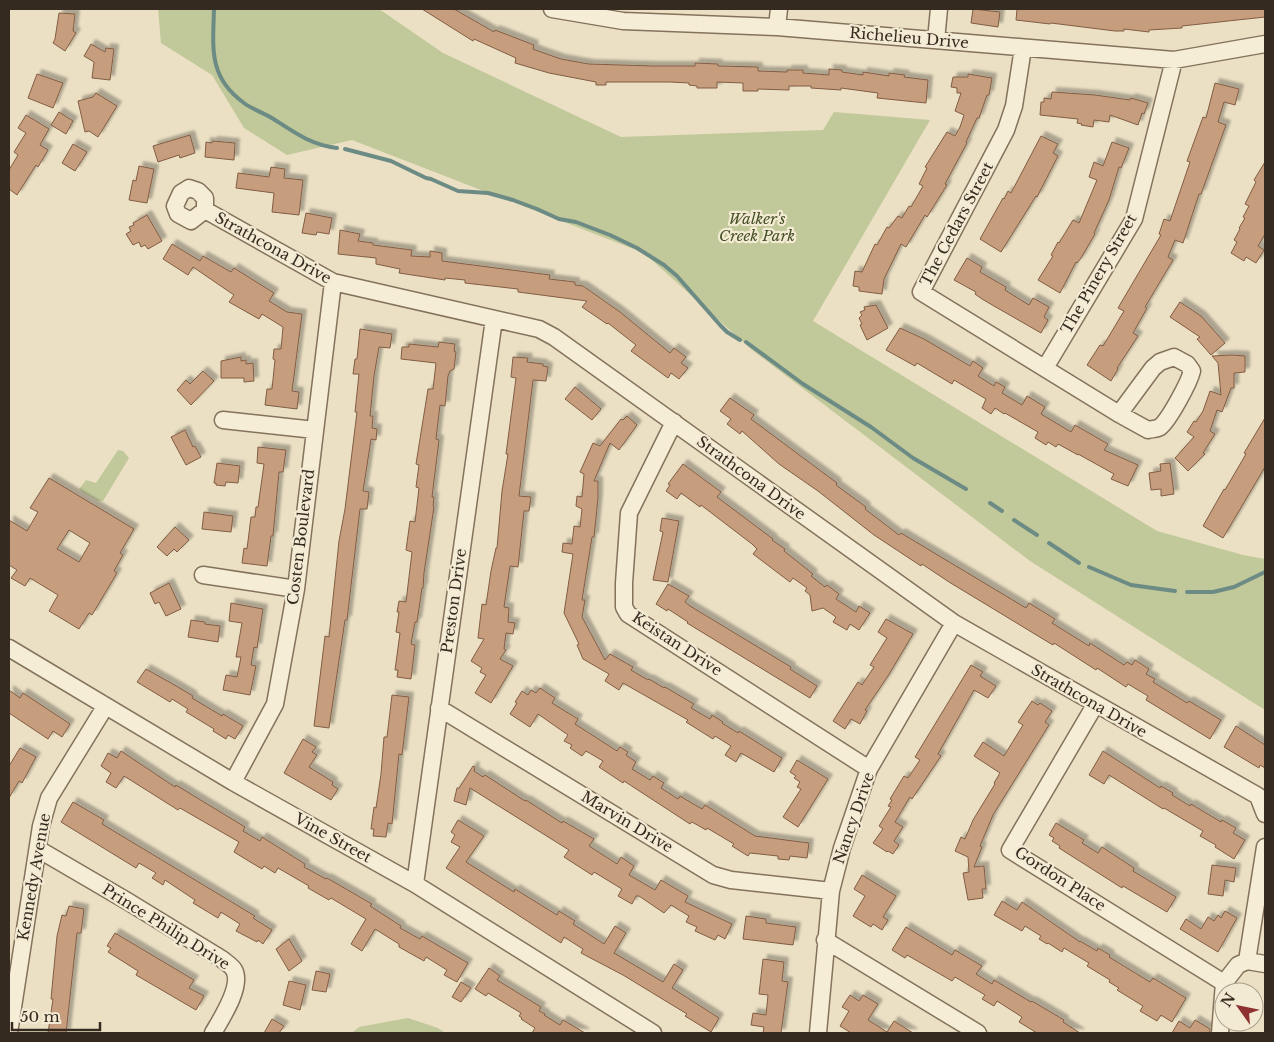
<svg xmlns="http://www.w3.org/2000/svg" width="1274" height="1042" font-family="'Libre Baskerville',serif">
<defs>
<filter id="shadow"><feDropShadow dx="4.5" dy="-4.5" stdDeviation="1" flood-color="#0004"/></filter>
</defs>
<rect width="100%" height="100%" fill="#ebe0c4"/>
<!-- green -->
<path fill="#c1c899" d="M158,9H379L443,53L621,137L823,130L834,112L930,120L813,321L1157,531L1243,555L1265,559V710L1030,561L752,350L644,253L352,140L287,155L244,128L212,75L161,43Z
M118,450L123,451L129,458L103,501H98L81,491L79,489L86,480L96,483Z
M408,1018L438,1028L445,1033H352L359,1027Z"/>
<g fill="none" stroke-linecap="round" stroke-linejoin="round">
<!-- stream -->
<path stroke="#6d8b85" stroke-width="4" d="M214,9C213,48 208,77 244,103C253,110 265,113 275,120C295,133 312,145 337,148
M345,149L391,161L426,178L431,179L458,191L488,193L513,200L537,209L559,219L576,222L610,235L637,248L664,265L677,276L720,325L727,332L740,340
M746,342L803,384L871,427L913,458L966,489
M990,503L1002,511
M1014,520L1037,535
M1049,543L1079,563
M1089,567L1131,585L1175,591
M1187,592H1213L1234,587L1265,572"/>
</g>
<!-- building -->
<path fill="#c69d7d" stroke="#815d44" fill-rule="evenodd" filter="url(#shadow)" d="M422,9H454L494,32L495,30L534,45L533,49L541,52L561,59L589,64L653,66H695V63L718,64V66L758,67V71L787,72V70H803V73L829,75V69L842,70V72L863,75V72L889,76V73L905,75L904,77L928,80L926,103L877,98L878,93L841,88V90L811,88V86H789V90L758,89V91H743V83L717,82V88H697V86L689,85V83L670,82H606V85H596V82L549,73L515,63L516,58L474,39L473,41Z
M973,9L1000,12L998,27L971,23Z
M1017,9H1265V17L1182,26V28L1149,30V32L1124,29V31H1115L1051,23L1050,24L1016,20Z
M59,13L75,14L73,31L76,33L65,51L53,43L55,39Z
M91,44L105,52L106,48L114,49L110,80L92,78L94,62L84,56Z
M37,74L63,83L53,108L28,98Z
M968,74L992,78L989,95H987L979,118H977L966,142L967,143L945,184L947,185L927,217L925,215L906,247L901,244L884,279L882,294L859,291V287L853,286L855,271L862,272L875,244L877,245L887,227L889,228L898,216L902,218L909,206L911,207L923,186L919,184L927,168L925,167L947,132L955,136L960,127L964,115L955,111L961,93H957V88L951,87L953,77H968Z
M1215,83L1239,89L1235,105L1224,102L1218,122L1226,125L1201,194H1199L1183,243L1175,240L1168,257L1173,260L1145,307L1147,308L1133,333L1138,336L1117,368L1118,369L1111,381L1087,365L1100,345L1103,346L1124,311L1118,308L1161,235L1159,234L1164,219L1170,221L1190,162L1187,161L1203,117L1206,118Z
M1052,92L1095,95L1130,100L1131,98L1148,103L1144,114L1142,113L1138,125L1110,115L1109,122L1094,120L1093,127L1081,125L1082,124L1077,123L1078,119L1040,115L1041,102H1044V98L1051,99Z
M96,93L117,106L98,137L89,131L85,132L78,101L93,97Z
M59,112L73,121L66,134L51,125Z
M26,115L49,129L40,145L48,150L38,167L36,165L17,195L9,189V170L18,155L14,152L26,133L18,128Z
M190,135L195,153L180,158L179,155L158,162L153,146Z
M1041,136L1058,144L1053,153L1058,156L1037,197L1036,196L1001,252L980,239L1003,198L1004,199L1008,191L1011,193Z
M213,141L235,143L234,160L205,157L206,142L212,143Z
M1112,142L1129,148L1121,168L1119,167L1109,200L1094,233L1095,234L1081,258L1077,263L1076,262L1060,293L1038,280L1053,256L1051,255L1058,242L1059,243L1073,220L1079,223L1097,180L1089,177L1094,162L1103,166Z
M73,144L87,152L75,171L62,163Z
M1265,162V234L1258,246L1264,250L1256,263L1246,257L1244,261L1231,253L1237,242L1234,240L1240,229L1239,228L1245,218L1243,217L1249,206L1245,204L1256,182L1254,180Z
M139,166L154,169L147,203L129,200L133,180L136,181Z
M271,167L285,169L284,178L303,180L299,215L272,212L274,193L236,188L238,173L269,177Z
M306,213L332,218L329,234L317,232L316,235L302,233Z
M147,215L162,241L148,249L145,245L141,247L139,242L133,245L126,234L131,231L129,227L134,225L133,223Z
M340,230L360,234L358,241L373,243V245L412,250L411,256L430,257V251L442,253V261L550,275L549,279L575,282V285L583,286L620,312L670,353L674,348L686,357L681,363L688,368L679,379L671,373L668,378L631,351L636,345L608,323L607,324L582,307L587,301L518,292V289L465,283V280L445,278V280L399,273L400,269L376,264V258L338,254Z
M172,244L200,261L203,256L231,272L234,268L274,293L269,301L287,312L302,314L292,391L299,392L297,409L265,405L267,389H272L275,360L273,359L274,349H281L283,327L262,314L259,319L229,302L234,295L193,267L188,275L163,259Z
M967,258L982,267L980,272L1006,287L1005,290L1029,305L1033,298L1049,307L1044,317L1048,320L1041,333L994,306L982,299L975,294L976,292L954,280Z
M1180,302L1201,316L1225,343L1211,355L1197,339L1200,337L1170,317Z
M876,305L888,328L867,340L860,325L862,324L859,318L862,315L860,312L865,310L864,307Z
M900,328L924,339L970,366L973,361L983,368L978,376L994,386L996,382L1005,387L1002,393L1022,405L1027,396L1045,407L1041,414L1071,432L1075,425L1108,444L1104,450L1138,465L1128,486L1111,479L1114,474L1078,454V455L1058,444L1056,447L1048,442L1046,445L1035,438L1038,432L1005,413L1004,414L995,408L991,414L982,408L986,399L954,380L952,384L917,363L915,366L886,350Z
M360,329L392,334L390,348L379,347L374,376L370,416H373L372,428L377,429L376,440L371,439L366,472L363,491L369,492L367,509H360L347,620H345L329,728L314,726L325,636L329,637L339,541L345,509L357,412H355L359,374H353L355,359H357Z
M439,342L455,344L454,351L456,352L454,369L450,371L448,376L445,406L440,405L436,439L439,440L432,497H434L433,506L434,507L424,573L423,588H422L417,622H415L411,644L415,645L411,679L397,677L398,670H395L400,633L396,632L399,612H397L399,601L406,602L412,552L406,550L410,521L415,522L419,488L416,487L419,465L416,464L428,389H433L436,363L401,359L402,347H409V344L438,347Z
M1232,355L1245,356V372L1234,373V388H1231L1222,412L1217,410L1210,431L1215,434L1203,453L1205,454L1188,471L1175,458L1194,437L1187,432L1194,421L1196,422L1203,411L1210,391L1221,395L1218,363L1212,356Z
M241,357V361L246,360V364L253,363L254,381L244,382V378H221V361Z
M513,357L528,358L527,362L543,364V366L548,367L546,381L533,380L519,496L531,497L529,511H524L518,567L510,566L504,607L509,608L508,622L515,623L513,634L506,633L504,649L506,650L500,659L513,666L491,703L475,693L486,675L480,672L482,668L471,661L484,639L478,638L482,604L486,605L491,571L496,548H497L502,491L508,454H506L516,378L511,377Z
M203,371L214,381L191,405L177,390L186,380L190,384Z
M575,387L601,409L592,420L565,399Z
M730,398L754,415L751,419L837,483L836,485L866,507L865,509L899,535L901,533L1026,608L1029,603L1055,619L1052,623L1089,646L1090,643L1124,665L1127,662L1132,665L1135,660L1149,669L1146,674L1155,679L1153,682L1187,703L1189,701L1221,720L1210,739L1146,700L1148,696L1128,684L1126,687L1097,668L1096,670L1054,643L1053,645L1043,639L949,582L922,564L921,566L874,535L818,491L779,464L742,431L740,434L727,424L731,419L720,411Z
M627,416L637,425L619,450L610,443L594,481H598V498L594,537H592L582,600H585L582,617L605,660L610,654L633,667L631,670L648,680L649,679L664,688L665,687L694,704L691,708L710,719L712,715L723,722L722,723L738,733L739,731L782,758L774,772L741,753L736,762L725,755L731,746L715,736L713,739L686,722L688,720L623,683L619,690L605,681L609,674L583,659L577,645L579,644L564,613L573,554L562,552L563,543L572,544L574,526L580,527L582,509L576,506L577,496L582,497L584,474L580,472L593,443L600,446L621,419L623,420Z
M1265,418V467L1223,538L1203,526L1224,489L1225,490L1246,454L1244,453Z
M185,430L193,447L195,446L201,457L186,465L171,437Z
M258,447L286,450L283,472H279L273,536H271L267,566L242,563L244,548L247,549L251,517H255L256,507H258L264,464L257,463Z
M217,463L240,466L238,483L226,482L225,486L216,485V483H214Z
M1170,463L1174,494L1161,496V489L1151,490L1149,473L1161,471L1160,464Z
M683,464L721,492L717,497L773,539L772,540L785,549L784,551L813,574L811,576L825,587L827,585L839,594L836,599L856,612L859,606L870,613L859,630L850,624L847,630L833,622L836,617L823,608L812,611L810,595L805,591L807,588L793,578L790,582L753,554L757,549L752,544L701,505L700,507L681,493L677,499L666,491L670,485L668,484Z
M49,478L134,529L120,553L123,555L114,571L117,573L92,615L89,613L79,629L49,611L58,595L30,578L25,586L11,578L17,570L9,565V520L27,531L38,512L30,508ZM69,530L90,543L79,562L57,549Z
M204,512L233,516L231,532L202,529Z
M662,518L679,521L668,582L653,580L663,532L660,531Z
M175,527L189,540L177,552L174,549L167,556L157,547Z
M169,583L181,609L166,616L159,602L155,604L150,593Z
M668,584L689,596L685,602L690,606L791,667L790,669L817,686L810,698L687,623L688,622L668,609L667,611L656,604Z
M231,603L263,609L257,648L254,647L251,665L256,666L250,695L223,690L226,675L237,677L241,657H236L242,623L229,621Z
M886,619L913,634L888,676L865,710L867,711L860,724L851,719L845,729L833,721L858,682L862,685L874,667L870,665L887,638L878,632Z
M191,620L205,622V624L220,626L218,642L188,637Z
M971,665L983,672L980,676L996,686L988,698L974,690L938,754L941,756L912,799L910,797L895,822L903,827L894,841L899,845L893,854L888,851L887,852L873,843L883,829L879,826L891,807L888,806L892,800L890,799L904,776L908,778L920,760L915,757Z
M146,669L178,687L193,696L192,698L222,716L223,714L243,726L235,739L228,735L226,739L213,731L214,729L186,712L188,709L172,699L170,702L137,682Z
M540,688L555,698L552,703L578,719L575,724L617,751L620,747L628,752L626,755L636,762L632,769L650,780L653,776L664,783L661,788L678,799L680,796L702,809L705,805L755,836L809,843L807,858L790,856L789,860L778,859V856L750,853L748,856L732,846L734,844L707,828L706,830L692,822L690,824L624,781L623,783L599,767L603,761L586,751L582,756L570,748L572,745L564,741L568,735L538,714L530,727L510,714L517,703L515,702L522,691L528,695L531,690L536,693Z
M9,690L20,698L23,693L70,724L62,737L53,731L48,739L9,713Z
M392,695L409,697L402,755L399,754L392,824L388,823L386,837L373,836L374,829H371L374,807L376,808L381,774L384,737H387Z
M1032,701L1038,705L1040,703L1052,711L1045,722L1049,725L993,815L980,846L982,847L974,867L984,866L986,889H982L983,898L968,900L963,873L969,872L968,857L955,851L961,837L965,839L973,820L995,784L994,783L1000,773L974,756L983,742L1004,756L1023,725L1018,722Z
M1236,726L1265,745V768L1260,765L1259,768L1224,747Z
M303,739L316,747L312,752L317,755L309,767L333,782L332,785L338,789L331,800L284,773Z
M20,748L36,757L22,783L19,781L9,798V766Z
M121,751L175,787L176,785L245,827L243,831L260,841L262,837L305,864L304,867L326,879L327,878L372,904L370,906L401,926L400,928L420,939L422,936L468,963L457,982L444,975L447,970L426,957L424,961L399,947V944L375,929L362,951L351,944L366,919L331,898L329,900L308,888L309,886L278,868L275,873L264,866L262,869L247,860L234,852L239,842L180,808L178,810L124,776L116,788L106,782L111,773L101,766L108,753L117,758Z
M1103,751L1160,788L1161,786L1173,793L1172,795L1190,806L1191,804L1221,822L1222,820L1236,828L1233,833L1245,840L1234,859L1215,847L1216,845L1200,836L1203,831L1164,808L1163,809L1109,775L1104,784L1089,775Z
M797,760L828,779L798,827L783,817L801,789L797,787L800,782L794,778L796,776L790,772Z
M473,766L475,767L474,771L483,777L485,775L525,801L526,800L562,823L563,821L594,839L589,846L617,864L621,857L634,866L629,875L655,890L661,880L688,896L685,902L732,924L725,939L718,935L715,940L695,931L697,927L686,922L689,916L671,905L664,913L639,896H636L632,904L618,896L622,889L594,872L592,875L564,857L569,850L470,788L466,805L454,801L457,788H459Z
M73,802L104,820L102,824L255,916L253,918L272,930L263,944L258,940L257,942L236,931L240,924L221,912L218,918L193,903L195,900L165,880L163,885L152,878L156,873L139,863L136,868L61,822Z
M458,820L484,836L466,862L514,892L515,889L557,915L559,911L575,921L573,924L604,944L615,926L626,933L614,953L663,982L674,964L683,970L672,988L719,1018L711,1032L685,1016L687,1014L623,975L581,953L583,949L564,937L561,943L446,868L460,847L451,842L455,835L451,832Z
M1056,823L1084,840L1082,843L1098,853L1102,847L1134,868L1133,871L1176,897L1167,912L1123,886L1122,888L1059,848L1060,846L1052,841L1054,838L1049,835Z
M1212,865L1236,868L1234,882L1225,880L1223,896L1208,894Z
M862,875L896,896L883,917L888,920L882,930L873,924L871,927L853,916L865,896L854,889Z
M1002,901L1017,910L1022,902L1080,942V941L1097,951L1098,948L1110,955L1109,957L1150,982L1153,978L1186,998L1172,1022L1161,1015L1157,1021L1140,1011L1143,1006L1117,990L1119,988L1109,982L1110,980L1087,966L1089,963L1064,948L1062,952L1048,943L1047,944L1039,939L1041,936L1025,926L1022,931L994,915Z
M69,906L84,909L81,933H77L66,1033H48L53,999H51L57,936L62,915L66,916Z
M1225,911L1237,918L1218,952L1180,929L1186,919L1201,929L1208,917L1214,921L1218,915L1221,918Z
M746,916L766,919V923L796,927L793,945L743,939Z
M906,927L952,955L955,950L982,966L976,974L992,984L994,980L1031,1002L1032,1001L1064,1020L1063,1022L1080,1033H1037L1019,1022L1022,1017L997,1001L994,1006L982,999L985,995L955,977L952,981L907,955L905,958L892,950Z
M115,933L194,980L189,988L204,996L196,1010L136,975L138,971L108,952L111,948L107,946Z
M289,939L302,961L289,971L276,949Z
M763,959L784,962L782,981L788,982L781,1033H763L764,1027L751,1025L753,1013L766,1015L768,995L759,994Z
M489,968L500,976L497,980L541,1007L539,1011L545,1014L544,1015L560,1025L563,1020L585,1033H532L535,1028L521,1019L522,1018L519,1016L521,1013L488,993L486,996L475,989Z
M316,971L330,974L326,992L312,990Z
M289,981L306,985L300,1010L283,1005Z
M461,982L471,988L461,1002L452,997Z
M850,995L859,1001L863,995L878,1004L868,1020L887,1032L894,1021L913,1033H851L840,1026L849,1011L842,1007Z
M272,1019L284,1026L279,1033H264Z
M1195,1020L1210,1029V1033H1172L1179,1021L1190,1028Z"/>
<g fill="none" stroke-linecap="round" stroke-linejoin="round">
<!-- minor casing -->
<g stroke="#84725c" stroke-width="19">
<path id="minor" d="M552,9L623,21L777,27L1174,60L1265,44
M777,27L779,9
M936,40L939,9
M1023,48L1014,106L1006,130L921,292L1119,414L1148,430C1152,429 1157,429 1160,427C1169,420 1189,383 1192,371L1187,364L1174,357L1160,362L1153,368L1119,414
M205,210L191,221L178,214L175,206L181,193L189,188L198,191L205,198V210L333,282L539,329L554,337L954,623L1258,796L1265,814
M1045,368L1134,219L1174,60
M223,420L315,430
M674,422L629,513L624,583V607L628,614L869,769
M203,575L296,589
M9,648L233,782L415,884L653,1033
M1095,705L1010,850L1224,983
M439,708L713,875L731,880L831,891
M233,782L275,704L296,589L333,282
M38,849L127,901L222,959C225,962 232,966 234,970C243,986 221,1019 213,1033
M415,884L494,319
M825,940L978,1033
M1247,961L1265,847
M1247,961L1265,964
M9,1033L41,826L49,798L105,707
M818,1033L831,891L842,848L869,769L954,623
M1220,1033L1224,983L1238,965L1247,961"/>
</g>
<!-- minor -->
<use href="#minor" stroke="#f6edd7" stroke-width="16"/>
</g>
<g text-anchor="middle" stroke-width="4.5" stroke-linejoin="round" paint-order="stroke">
<!-- street labels -->
<g font-size="15" fill="#352a1f" stroke="#f3ead3">
<text transform="translate(909 38) rotate(5)" y="5">Richelieu Drive</text>
<text transform="translate(957 224) rotate(-62)" y="5">The Cedars Street</text>
<text transform="translate(273 248) rotate(29)" y="5">Strathcona Drive</text>
<text transform="translate(1099 274) rotate(-60)" y="5">The Pinery Street</text>
<text transform="translate(751 478) rotate(36)" y="5">Strathcona Drive</text>
<text transform="translate(301 537) rotate(-83)" y="5">Costen Boulevard</text>
<text transform="translate(454 601) rotate(-82)" y="5">Preston Drive</text>
<text transform="translate(677 644) rotate(33)" y="5">Keistan Drive</text>
<text transform="translate(1089 701) rotate(30)" y="5">Strathcona Drive</text>
<text transform="translate(854 818) rotate(-71)" y="5">Nancy Drive</text>
<text transform="translate(627 822) rotate(31)" y="5">Marvin Drive</text>
<text transform="translate(333 838) rotate(29)" y="5">Vine Street</text>
<text transform="translate(34 877) rotate(-80)" y="5">Kennedy Avenue</text>
<text transform="translate(1060 879) rotate(33)" y="5">Gordon Place</text>
<text transform="translate(166 927) rotate(32)" y="5">Prince Philip Drive</text>
</g>
<!-- park labels -->
<g font-size="15" font-style="italic" fill="#455027" stroke="#f3ead3">
<text x="757" y="224">Walker's<tspan x="757" dy="17">Creek Park</tspan></text>
</g>
</g>
<!-- border -->
<rect width="1274" height="1042" fill="none" stroke="#352a1f" stroke-width="20"/>
<!-- north arrow -->
<g transform="translate(1239 1007) rotate(303)"><circle r="24" fill="#f3ead3" stroke="#a79d8b"/>
<path d="M0-4L9 19L0 12L-9 19Z" fill="#8e3231"/>
<text y="-8" font-size="14" font-weight="bold" text-anchor="middle" fill="#352a1f">N</text>
</g>
<!-- scale -->
<path d="M12 1022v8h88v-8" fill="none" stroke="#352a1f" stroke-width="2.5"/>
<text x="20" y="1022" font-size="15" fill="#352a1f" stroke="#f3ead3" stroke-width="4" paint-order="stroke">50 m</text>
</svg>
